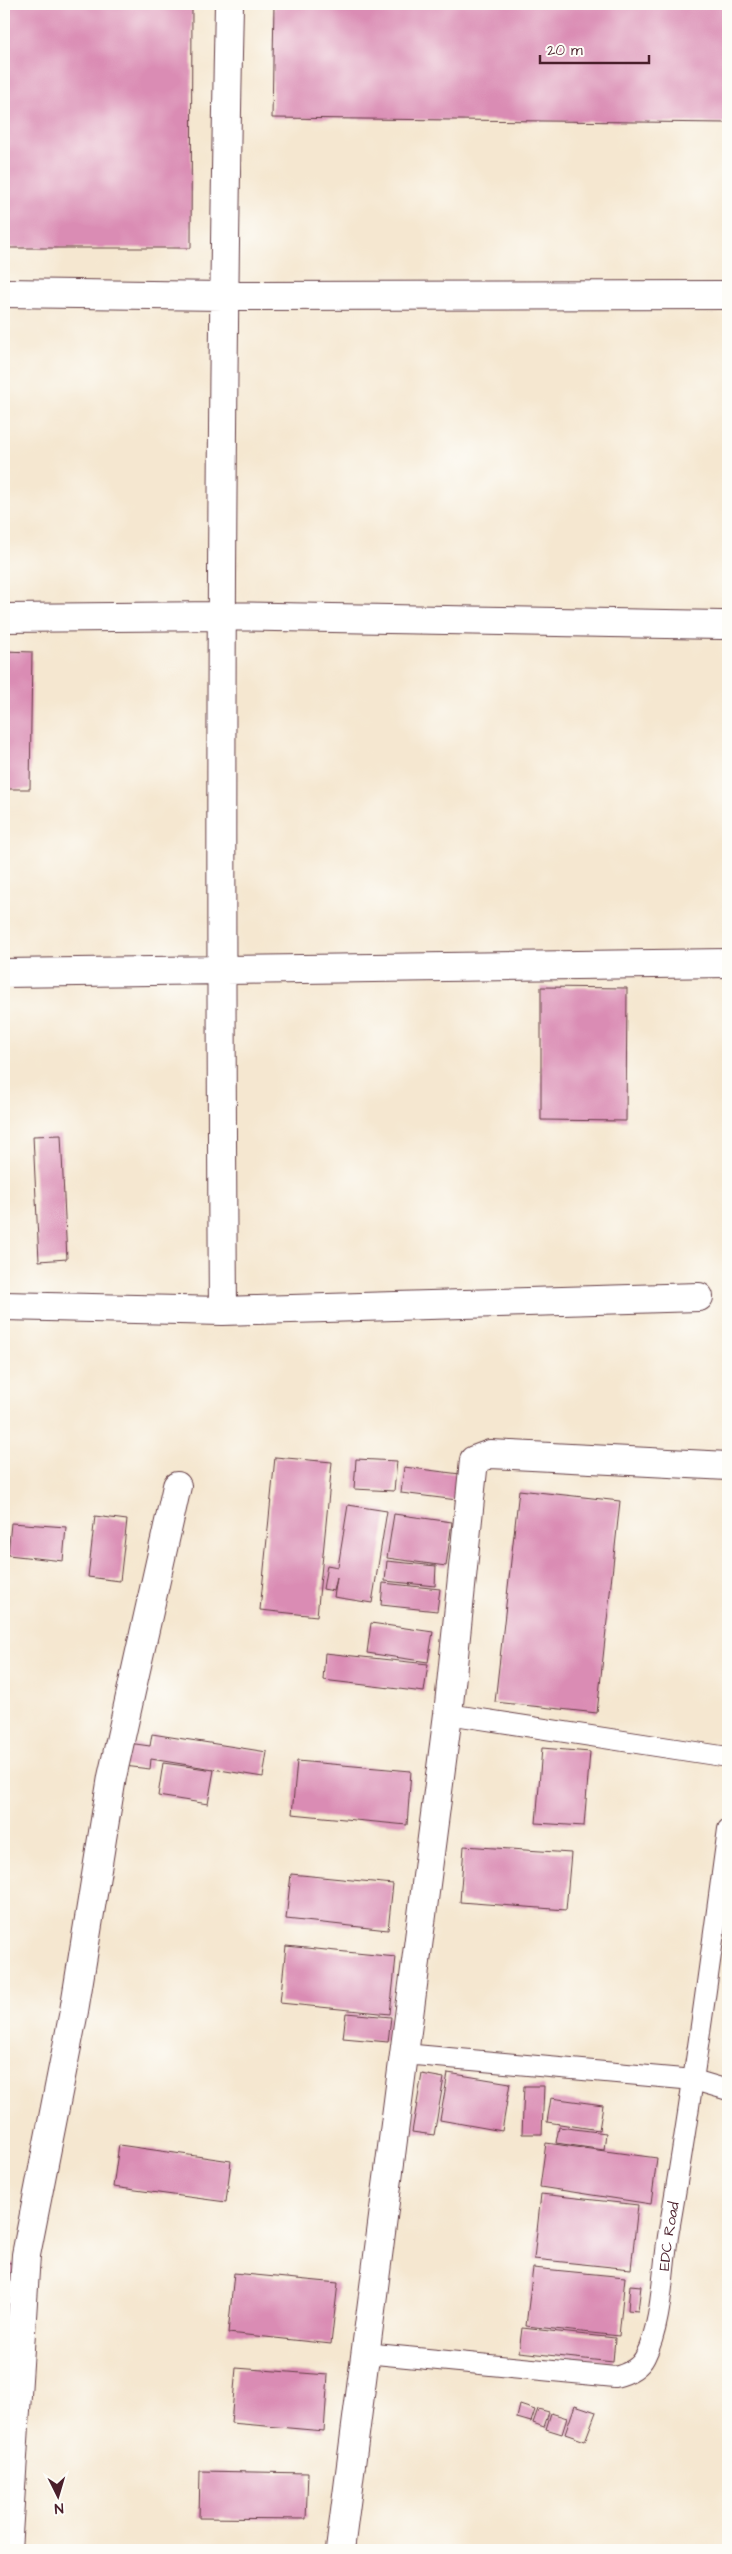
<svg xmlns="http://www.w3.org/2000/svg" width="732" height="2554" font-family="'Architects Daughter',sans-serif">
<rect width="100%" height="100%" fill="#fdfcf7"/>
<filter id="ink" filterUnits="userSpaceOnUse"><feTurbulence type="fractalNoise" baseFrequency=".02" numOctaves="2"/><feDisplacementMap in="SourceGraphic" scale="10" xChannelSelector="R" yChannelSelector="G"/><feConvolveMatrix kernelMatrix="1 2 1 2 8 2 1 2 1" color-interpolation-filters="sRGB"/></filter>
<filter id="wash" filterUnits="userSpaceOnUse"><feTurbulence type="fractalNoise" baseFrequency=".0096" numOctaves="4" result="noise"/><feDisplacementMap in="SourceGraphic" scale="20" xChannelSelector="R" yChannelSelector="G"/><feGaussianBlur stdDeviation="1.12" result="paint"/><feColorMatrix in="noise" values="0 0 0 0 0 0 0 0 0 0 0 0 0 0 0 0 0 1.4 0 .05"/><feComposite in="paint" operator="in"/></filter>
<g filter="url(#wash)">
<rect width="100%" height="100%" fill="#f5e7d0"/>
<g id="blocks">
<!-- building -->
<path fill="#da8cb4" d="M4,4H192L191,248H4Z
M274,4H728V123L272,118Z
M4,651L32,652L30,789H4Z
M541,987L627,988L626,1121L541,1120Z
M61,1135L67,1259L39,1261L33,1136Z
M275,1457L332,1462L317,1616L260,1610Z
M356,1459L397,1461L394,1491L354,1489Z
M404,1467L460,1474L457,1500L401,1493Z
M519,1490L620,1501L597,1713L495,1702Z
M348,1505L387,1511L372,1603L334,1597L337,1578L334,1591L323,1589L327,1565L338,1567Z
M394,1514L452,1522L446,1566L387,1558Z
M95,1516L127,1520L120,1581L88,1577Z
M11,1523L66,1527L63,1561L8,1555Z
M387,1561L436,1566L435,1586L385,1581Z
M383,1583L440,1589L437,1611L381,1605Z
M371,1623L433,1632L428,1662L367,1653Z
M325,1653L428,1664L424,1692L323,1680Z
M152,1734L267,1752L263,1777L151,1759L150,1769L124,1766L128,1743L150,1746Z
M542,1748L590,1752L584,1826L536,1823Z
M297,1761L411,1771L407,1825L292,1814Z
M163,1763L214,1770L208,1804L158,1796Z
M464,1846L571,1853L566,1910L460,1902Z
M291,1874L393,1884L388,1930L286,1919Z
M286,1946L396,1957L390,2014L280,2003Z
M346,2013L391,2017L388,2042L343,2038Z
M727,2036H728V2056L724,2055Z
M448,2073L510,2083L502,2131L440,2120Z
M422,2074L444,2078L434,2135L412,2132Z
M524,2086H544L542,2134H522Z
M551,2098L603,2105L599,2130L547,2122Z
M559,2127L606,2133L604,2150L556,2143Z
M546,2143L657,2158L651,2204L540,2187Z
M119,2145L231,2161L226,2202L113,2187Z
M541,2194L638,2205L631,2269L534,2259Z
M4,2262L18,2264L14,2297L4,2296Z
M533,2268L625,2277L619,2336L526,2326Z
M234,2273L338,2283L331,2344L228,2333Z
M630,2285L641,2286L638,2311L628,2310Z
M522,2328L615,2338L613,2362L519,2352Z
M236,2368L328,2375L324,2431L231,2423Z
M520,2405L535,2410L531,2422L517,2418Z
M575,2405L596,2412L585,2441L565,2434Z
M538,2409L549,2412L544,2427L533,2423Z
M551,2413L567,2418L562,2434L546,2429Z
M200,2471L308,2473L306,2519L199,2518Z"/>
</g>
</g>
<g filter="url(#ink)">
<use href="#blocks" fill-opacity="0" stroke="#643d44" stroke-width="1"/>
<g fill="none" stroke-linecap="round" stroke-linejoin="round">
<!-- lane casing -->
<g stroke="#643d44" stroke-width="22">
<g id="lane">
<path d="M448,1714L728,1757"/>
<path d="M404,2054L694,2080L728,2090"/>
<path id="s1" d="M365,2353L615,2377C627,2374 639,2369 645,2357C663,2322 662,2269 669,2230C692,2097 710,1963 728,1829"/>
</g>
</g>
<!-- street casing -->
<g stroke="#643d44" stroke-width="30">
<path id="street" d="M4,293L223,296L728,295
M4,618L222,616L721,625
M4,973L728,963
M4,1306L223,1311L699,1297
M223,1311C220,875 220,439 229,4
M7,2550L26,2255L74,2011L112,1777L177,1486
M340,2550L448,1714L474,1460L490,1454L728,1466"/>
</g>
<!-- lane -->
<use href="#lane" stroke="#fff" stroke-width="20"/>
<!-- street -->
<use href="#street" stroke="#fff" stroke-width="28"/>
</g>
</g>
<g text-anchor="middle" stroke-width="4" stroke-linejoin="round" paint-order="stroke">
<!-- street labels -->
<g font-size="15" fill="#4a1f2b" stroke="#fdfcf7">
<text dy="5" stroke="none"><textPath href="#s1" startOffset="412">EDC Road</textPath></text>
</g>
</g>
<!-- margin -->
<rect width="732" height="2554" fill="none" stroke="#fdfcf7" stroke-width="20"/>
<!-- north arrow -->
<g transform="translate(58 2496) rotate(175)" stroke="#fdfcf7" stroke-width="4" paint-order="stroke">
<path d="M0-4L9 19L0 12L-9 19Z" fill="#4a1f2b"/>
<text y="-8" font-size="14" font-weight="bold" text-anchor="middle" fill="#4a1f2b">N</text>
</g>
<!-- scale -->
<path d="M540 55v8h109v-8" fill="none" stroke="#4a1f2b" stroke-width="2.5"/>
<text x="547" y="55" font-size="15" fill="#4a1f2b" stroke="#fdfcf7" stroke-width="4" paint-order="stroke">20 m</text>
</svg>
